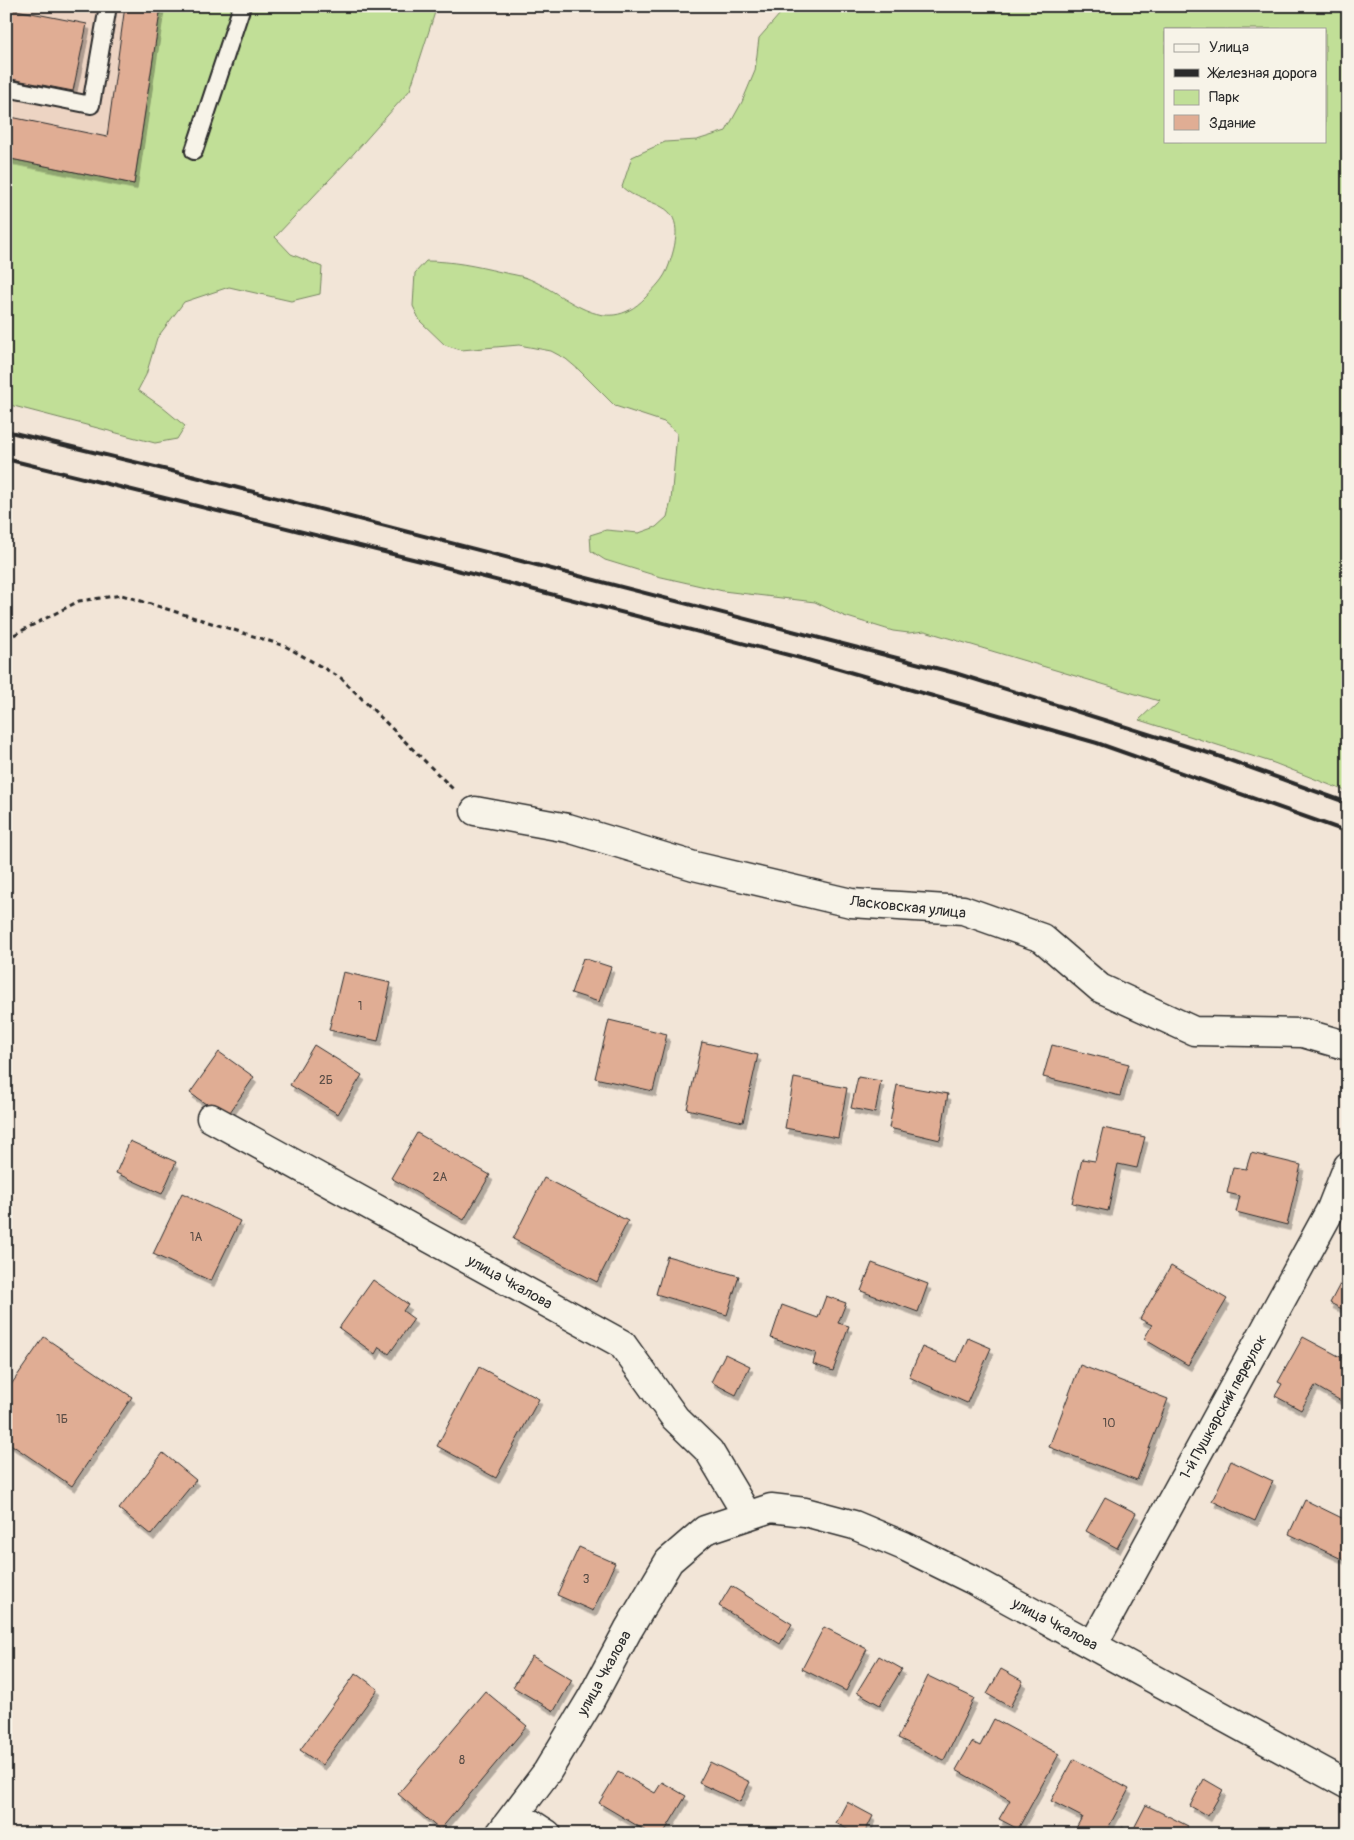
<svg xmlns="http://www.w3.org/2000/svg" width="1354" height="1840" font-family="Pangolin,sans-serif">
<defs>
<filter id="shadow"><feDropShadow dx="3" dy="5.5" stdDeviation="0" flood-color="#0004"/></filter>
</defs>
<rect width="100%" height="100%" fill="#f2e5d7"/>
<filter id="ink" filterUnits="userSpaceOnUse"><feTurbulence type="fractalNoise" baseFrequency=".02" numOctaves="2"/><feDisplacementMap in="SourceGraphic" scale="10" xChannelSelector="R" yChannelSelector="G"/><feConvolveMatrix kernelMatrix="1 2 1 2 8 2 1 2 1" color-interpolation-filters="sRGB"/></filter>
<g filter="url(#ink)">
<!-- built -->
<path fill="#edd4c3" d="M6,6H161L134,184L6,158Z"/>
<!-- green -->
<path fill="#c1df97" stroke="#768561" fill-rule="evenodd" d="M161,6H437L410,90L347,161L275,237L291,254L322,267L320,294L291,301L229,287L184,302L157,338L146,375L138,390L162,407L185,426L177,439L155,443L6,404V158L134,184Z
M787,6H1348V792L1274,763L1139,720L1159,701L925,631L909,633L893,631L844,616L815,602L723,591L657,576L605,560L591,551L590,535L606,530L639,533L656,527L667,517L671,501L677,433L664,422L615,406L579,370L566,359L551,351L519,345L461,350L445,345L420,321L413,306L415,273L426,261C452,261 476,266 501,272C509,274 519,275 527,278C567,294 604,340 645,298C655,287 664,280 669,265C675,247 684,218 662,207C648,199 635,199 622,187L632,157L665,142L697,140L726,131L742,102L755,71L759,38ZM1165,29H1325V141H1165Z"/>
<!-- building -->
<path fill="#e0ad94" stroke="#2b2b2b" filter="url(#shadow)" d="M125,6H161L134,184L6,158V116L107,137Z
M6,8L87,24L73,91L6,78Z
M583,958L611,967L599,1002L571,993Z
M343,972L391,983L378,1041L329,1030Z
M609,1020L667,1034L653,1091L595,1078Z
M702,1042L758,1055L743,1122L687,1109Z
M314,1045L362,1075L338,1114L290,1085Z
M1052,1045L1129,1064L1120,1096L1043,1077Z
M219,1052L254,1077L226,1118L190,1093Z
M858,1077L881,1081L875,1113L851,1108Z
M794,1078L847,1088L838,1138L785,1128Z
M897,1085L948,1094L940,1140L889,1128Z
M1103,1128L1145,1137L1137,1168L1118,1164L1108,1211L1072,1203L1082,1159L1095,1161Z
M417,1133L490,1175L464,1220L391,1178Z
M130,1141L176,1162L162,1194L116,1173Z
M1251,1153L1301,1165L1287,1225L1236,1212L1240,1196L1227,1193L1233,1167L1246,1169Z
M544,1178L628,1221L597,1282L513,1239Z
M182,1193L240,1221L211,1281L153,1254Z
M667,1256L739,1276L727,1315L656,1294Z
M872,1263L928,1284L918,1312L861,1291Z
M1171,1266L1227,1299L1188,1365L1144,1339L1152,1325L1140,1319Z
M1348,1269V1312L1330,1303Z
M373,1280L408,1304L403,1311L414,1319L389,1354L379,1347L375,1354L339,1328Z
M826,1296L846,1303L838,1323L849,1326L833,1371L813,1364L816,1353L771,1338L782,1305L818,1318Z
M44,1337L132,1397L72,1486L6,1441V1392Z
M1303,1337L1348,1361V1405L1315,1386L1301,1410L1275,1396L1282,1384L1278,1382Z
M968,1338L991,1348L967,1403L909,1377L922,1347L957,1362Z
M725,1354L750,1366L736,1395L711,1382Z
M1080,1365L1168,1399L1137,1480L1049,1447Z
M479,1367L539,1399L496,1478L437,1446Z
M163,1453L196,1480L151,1535L119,1509Z
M1231,1461L1273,1481L1255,1521L1212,1501Z
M1105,1497L1136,1513L1117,1548L1086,1531Z
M1305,1500L1348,1521V1562L1289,1534Z
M579,1547L615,1563L593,1611L557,1595Z
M731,1586L792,1624L780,1644L719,1606Z
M824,1627L867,1649L846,1691L802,1669Z
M532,1656L572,1680L554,1711L513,1687Z
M879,1656L902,1669L880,1705L857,1692Z
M1001,1669L1023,1681L1010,1707L987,1694Z
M356,1673L378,1689L322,1765L300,1750Z
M928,1676L974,1698L944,1760L898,1738Z
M485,1691L527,1726L440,1830L398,1794Z
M994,1719L1059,1754L1018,1829L999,1819L1010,1800L956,1770L972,1742L980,1746Z
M1074,1759L1129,1789L1105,1834H1073L1082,1817L1051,1801Z
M710,1762L750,1782L740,1802L699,1783Z
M618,1772L655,1793L662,1782L686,1796L663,1834H651L599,1803Z
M1204,1779L1223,1790L1208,1816L1190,1806Z
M847,1802L873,1816L864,1834H856L836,1823Z
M1146,1805L1188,1826L1184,1834H1118L1122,1827L1132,1832Z"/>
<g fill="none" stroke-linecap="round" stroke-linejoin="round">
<!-- service casing -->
<g stroke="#2b2b2b" stroke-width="20">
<path id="service" d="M6,88L91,105L108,6
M194,151L242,6"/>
</g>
<!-- minor casing -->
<g stroke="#2b2b2b" stroke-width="31">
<path id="minor" d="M475,811L568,828L694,866L851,903L963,910L1042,938L1100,988L1194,1031L1303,1033L1348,1046
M211,1118L622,1344L675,1418L709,1451L747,1515
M1093,1645L1331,1209L1348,1166
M516,1814L547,1834
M500,1834L547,1772L591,1699L628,1630L669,1561L705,1530L771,1508L805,1512L854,1525L904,1546L971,1579L1348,1785"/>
</g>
<!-- path -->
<path stroke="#2b2b2b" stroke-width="3" stroke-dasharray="5 4" stroke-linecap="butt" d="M6,639L79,601L122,595L285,646L341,678L453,789"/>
<!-- service -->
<use href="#service" stroke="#f7f3e8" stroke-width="16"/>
<!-- minor -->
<use href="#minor" stroke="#f7f3e8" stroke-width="28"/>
<!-- rail -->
<path stroke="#2b2b2b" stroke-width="4" d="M6,431L180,473L955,673L1218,756L1348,803
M6,459L429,563L804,659L1097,743L1348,832"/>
</g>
</g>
<g text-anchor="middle" stroke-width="4.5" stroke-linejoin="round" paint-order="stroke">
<!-- number labels -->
<g font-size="12" fill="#584c45">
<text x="360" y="1010">1</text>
<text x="326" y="1084">2Б</text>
<text x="440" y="1181">2А</text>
<text x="196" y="1241">1А</text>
<text x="62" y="1423">1Б</text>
<text x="1109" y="1427">10</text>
<text x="586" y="1583">3</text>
<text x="462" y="1764">8</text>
</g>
<!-- street labels -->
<g font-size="15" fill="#2b2b2b" stroke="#f7f3e8">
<text transform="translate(908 907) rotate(6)" y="5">Ласковская улица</text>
<text transform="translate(510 1282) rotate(29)" y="5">улица Чкалова</text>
<text transform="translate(1223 1407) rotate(-61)" y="5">1-й Пушкарский переулок</text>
<text transform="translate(1055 1624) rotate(28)" y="5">улица Чкалова</text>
<text transform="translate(604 1673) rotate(-61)" y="5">улица Чкалова</text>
</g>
</g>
<!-- margin -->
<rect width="1354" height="1840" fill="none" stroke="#f7f3e8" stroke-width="25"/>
<rect x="12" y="12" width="1329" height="1815" fill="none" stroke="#2b2b2b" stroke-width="2" filter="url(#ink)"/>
<!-- legend -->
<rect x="1164" y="28" width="162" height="115" fill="#f7f3e8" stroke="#a5a39c"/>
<rect x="1174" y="44" width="25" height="8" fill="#f7f3e8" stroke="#a5a39c"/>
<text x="1209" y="52" font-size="15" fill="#2b2b2b">Улица</text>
<rect x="1174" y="69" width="25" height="8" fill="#2b2b2b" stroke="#a5a39c"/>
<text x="1209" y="78" font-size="15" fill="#2b2b2b">Железная дорога</text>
<rect x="1174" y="90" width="25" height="15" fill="#c1df97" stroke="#a5a39c"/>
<text x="1209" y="102" font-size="15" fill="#2b2b2b">Парк</text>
<rect x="1174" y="115" width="25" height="15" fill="#e0ad94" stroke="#a5a39c"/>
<text x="1209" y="128" font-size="15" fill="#2b2b2b">Здание</text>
</svg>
